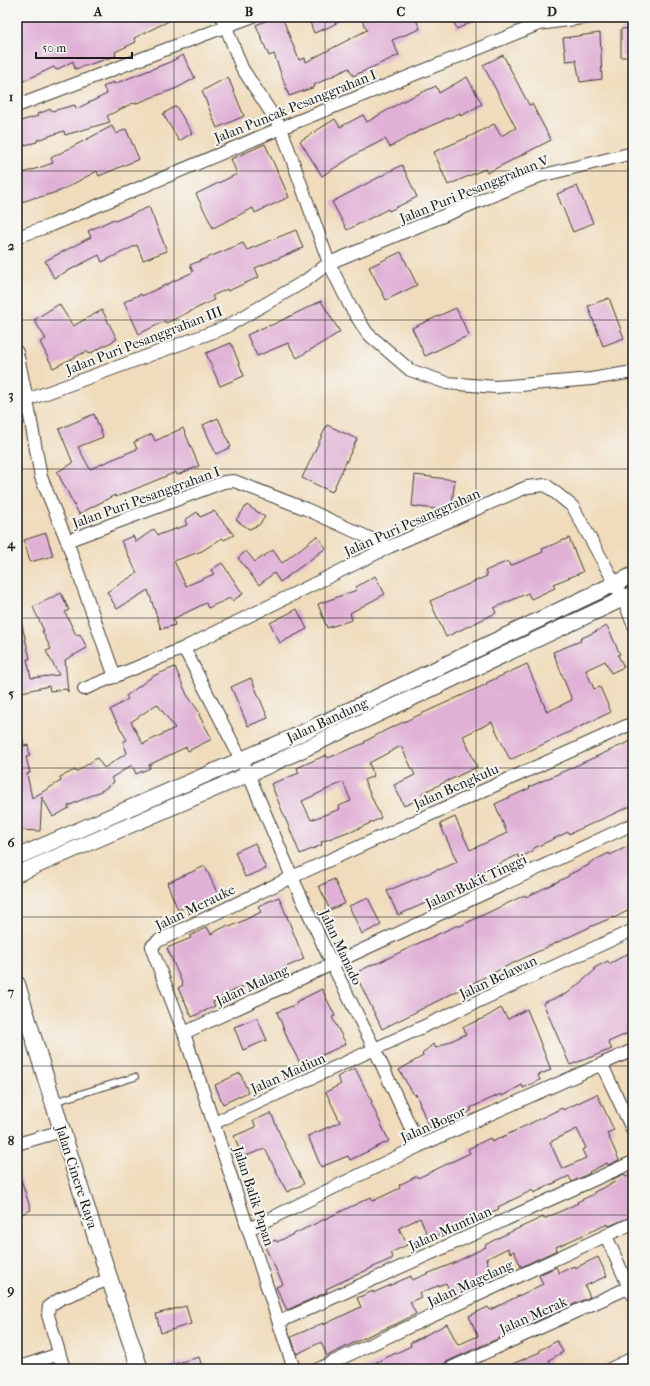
<svg xmlns="http://www.w3.org/2000/svg" width="650" height="1386" font-family="'IM FELL French Canon',serif">
<rect width="100%" height="100%" fill="#f6f6f2"/>
<filter id="ink" filterUnits="userSpaceOnUse"><feTurbulence type="fractalNoise" baseFrequency=".025" numOctaves="2"/><feDisplacementMap in="SourceGraphic" scale="8" xChannelSelector="R" yChannelSelector="G"/><feConvolveMatrix kernelMatrix="1 2 1 2 8 2 1 2 1" color-interpolation-filters="sRGB"/></filter>
<filter id="wash" filterUnits="userSpaceOnUse"><feTurbulence type="fractalNoise" baseFrequency=".012" numOctaves="4" result="noise"/><feDisplacementMap in="SourceGraphic" scale="16" xChannelSelector="R" yChannelSelector="G"/><feGaussianBlur stdDeviation="0.9" result="paint"/><feColorMatrix in="noise" values="0 0 0 0 0 0 0 0 0 0 0 0 0 0 0 0 0 1.4 0 .05"/><feComposite in="paint" operator="in"/></filter>
<g filter="url(#wash)">
<rect width="100%" height="100%" fill="#f0dcbc"/>
<g id="blocks">
<!-- building -->
<path fill="#e0b0d6" fill-rule="evenodd" d="M22,17H177L134,38L136,42L115,52L116,56L75,69L73,61L56,70L54,67L17,84V19Z
M275,17H282L299,60L305,58L306,62L367,30L360,17H415L420,29L392,40L399,55L353,76L349,68L314,85L315,87L289,96L274,54L269,56L256,25Z
M308,17H347L329,27L314,33Z
M452,17H483L457,29Z
M633,28V57H621V29Z
M600,33L602,79L580,82L576,60L566,61L563,38Z
M183,55L195,78L177,88L134,104L133,103L107,116L110,122L65,135L64,131L37,140V142L21,146L17,130V122L38,116L37,114L51,109L52,111L75,105L76,109L107,94L103,87L113,82L114,84L170,62Z
M503,55L529,105L532,104L551,140L487,173L485,169L448,185L434,152L471,136L494,124L501,136L516,128L483,65Z
M228,77L244,116L217,128L202,91Z
M467,77L482,104L461,116L460,113L419,131L390,147L385,139L358,153L322,176L300,141L335,119L340,127L363,115L367,122L403,101L436,86L439,93Z
M176,106L192,133L179,141L163,114Z
M112,126L116,134L126,129L139,159L99,176L97,171L60,191L37,198L36,197L17,204V175L53,163L51,158Z
M265,144L289,197L255,213L253,208L213,228L196,194L237,174L231,159Z
M402,165L417,197L389,211L388,209L347,230L332,202Z
M577,186L593,223L573,232L557,194Z
M149,207L167,251L143,260L137,245L102,262L99,255L54,278L45,261L91,237L88,231L114,219L115,221Z
M296,230L303,248L255,268L259,277L228,291L227,289L212,296L214,300L166,323L165,321L139,334L124,302L141,294L142,296L193,272L190,265L243,243L247,250Z
M401,252L417,285L386,300L369,267Z
M609,298L624,338L603,346L588,306Z
M321,301L340,332L297,358L288,343L257,356L247,335L269,325L270,326Z
M59,304L73,326L102,310L117,339L89,354L87,351L53,368L40,342L46,339L34,320Z
M456,308L469,335L425,356L412,328Z
M231,343L244,376L220,386L206,353Z
M94,414L103,437L78,447L90,469L137,449L134,442L152,434L155,441L183,428L199,466L177,475L176,472L116,497L115,495L79,514L57,472L73,463L59,429Z
M218,418L231,447L216,454L203,425Z
M327,425L357,439L332,492L302,478Z
M415,475L455,480L451,511L412,506Z
M247,505L265,517L259,525L249,529L236,520Z
M214,511L234,535L224,540L222,538L202,551L174,561L186,586L214,574L211,570L222,563L243,594L232,601L230,598L208,608L206,603L173,619L175,625L161,629L148,590L117,609L107,592L137,573L121,541L133,536L136,542L154,529L158,535L187,525L185,520L197,512L200,517Z
M46,533L53,556L30,562L24,540Z
M317,536L326,548L280,582L274,573L259,585L238,558L246,551L255,562L273,550L282,563Z
M569,538L583,572L553,584L555,588L531,599L528,593L494,608L496,613L446,637L430,601L487,576L485,571L508,561L510,566L543,552L542,549Z
M375,576L385,594L350,613L352,620L327,628L318,604L357,590L356,587Z
M61,593L69,610L65,612L76,635L80,634L87,648L65,660L68,692L66,689L50,691L49,686L17,693V621H21L30,659H27L31,678L59,675L46,651L51,649L42,631H44L33,607Z
M297,609L307,629L280,643L270,623Z
M607,626L620,654L618,655L624,667L611,673L605,661L586,670L594,689L600,687L611,712L510,760L492,722L463,736L477,767L422,793L424,797L404,806L394,785L415,775L401,746L369,763L374,776L364,780L381,818L351,832L350,831L321,842L322,845L300,854L271,784L299,773L297,768L326,755L328,758L365,743L364,742L386,730L487,684L486,683L527,664L547,712L572,700L553,652L581,641L580,639ZM343,782L351,801L339,806L340,809L311,820L302,801Z
M175,667L187,695L200,713L199,715L212,739L188,751L186,747L149,765L150,768L136,774L132,765L111,778L114,782L103,790L68,806L69,808L53,817L42,797L40,831L19,830L21,808L17,809V735H21L24,746L28,745L30,756L26,757L30,773L27,774L32,798L61,781L60,777L75,770L76,772L97,758L104,768L127,753L123,742L127,740L110,710L128,699L126,696L153,676ZM157,704L175,728L143,744L131,722Z
M251,678L268,718L248,726L231,687Z
M633,740V805L569,834L568,832L532,849L533,851L519,858L518,855L475,875L478,880L398,915L387,891L439,869V870L457,862L440,824L455,817L470,850L507,833L495,804L530,788L529,787Z
M255,843L266,869L245,877L235,852Z
M633,844V908L614,918V917L592,926L507,966L382,1029L355,973L376,963V964L421,942L458,925V927L525,895L526,897L569,876L568,875L589,865V863L609,853L610,855Z
M205,866L218,895L198,904V902L178,910L167,883Z
M334,879L345,903L330,910L319,886Z
M279,897L304,959L235,990L213,1002L215,1006L192,1017L178,988L183,985L167,948L191,938L190,936L207,927L211,934L228,925L230,927L261,912L258,906Z
M368,898L381,925L362,934L349,906Z
M633,951V1031L608,1042L612,1049L570,1065L543,1003L568,993L595,970L594,968L608,961L609,964Z
M322,989L335,1016L332,1017L346,1044L301,1065L289,1042L277,1012L297,1004L296,1002Z
M501,1008L508,1019L527,1009L551,1070L538,1075L540,1080L523,1088L522,1085L502,1096L501,1094L470,1108L472,1110L459,1117L429,1128L416,1094L414,1095L399,1070L423,1056L422,1054L433,1044L436,1048L466,1034L463,1027L486,1017Z
M257,1018L267,1040L243,1050L234,1027Z
M355,1068L372,1102L371,1103L389,1141L350,1160L348,1156L321,1167L308,1136L340,1122L326,1092L341,1084L337,1077Z
M240,1073L248,1092L223,1104L215,1085Z
M597,1094L614,1130L607,1133L619,1160L608,1165L607,1163L589,1172L590,1173L572,1182L569,1176L534,1193L533,1190L498,1207L499,1209L429,1239L420,1218L399,1228L407,1245L390,1253L393,1258L326,1289L327,1292L287,1310L276,1287L283,1284L264,1245L276,1240L277,1242L371,1197L373,1201L400,1188L399,1185L417,1176L418,1178L470,1153L468,1149L490,1138L492,1142L562,1108L563,1110ZM577,1129L586,1148L582,1150L586,1158L562,1169L550,1142Z
M271,1113L282,1139L304,1184L287,1192L265,1149L242,1157L234,1136L256,1127L253,1121Z
M17,1174H19L31,1210L17,1216Z
M624,1174L626,1177L633,1174V1216L609,1226L608,1224L556,1247L557,1250L521,1267L514,1251L510,1253L508,1248L486,1259L494,1279L453,1298L446,1283L419,1293L421,1297L410,1302L416,1314L396,1324L370,1335L327,1356L321,1342L297,1354L291,1337L323,1323V1325L361,1307L357,1298L373,1291V1293L411,1276L412,1280L454,1263L486,1247L485,1245L502,1236L543,1217L544,1219L578,1203L577,1202L594,1194V1192L615,1182L613,1179Z
M598,1257L607,1276L585,1286L590,1297L446,1362L443,1365L442,1369H362L411,1346L410,1343L447,1324L458,1345L478,1336L469,1316L488,1307L490,1310L543,1284L539,1275L556,1267L559,1273L574,1266L575,1268Z
M186,1306L191,1324L161,1333L156,1314Z
M557,1341L563,1352L549,1360L554,1369H501L540,1352V1350Z
M199,1357L203,1369H168L167,1366Z"/>
</g>
</g>
<g filter="url(#ink)">
<use href="#blocks" fill-opacity="0" stroke="#3c3934" stroke-width="1"/>
<g fill="none" stroke-linecap="round" stroke-linejoin="round">
<!-- service casing -->
<g stroke="#3c3934" stroke-width="8">
<path id="service" d="M54,1102L135,1077"/>
</g>
<!-- minor casing -->
<g stroke="#3c3934" stroke-width="14">
<path id="minor" d="M222,17L242,68L281,128L329,263L350,306L367,333L410,370L447,383L496,387L591,379L633,372
M17,106L251,17
M17,237L52,225L281,128L539,24L589,17
M17,352L27,400L41,477L67,541L115,677
M27,400L224,328L305,281L329,263L540,176L633,153
M67,541L224,482L234,481L306,509L389,547
M184,648L248,773L292,877L332,964L375,1050L419,1146
M84,689L184,648L389,547L527,487L546,485L573,507L623,598L633,624
M184,1033L633,824
M602,1065L633,1131
M214,1123L633,930
M17,1144L62,1131
M249,1229L419,1146L633,1050
M606,1236L632,1294
M279,1322L633,1162
M17,1368L59,1354
M64,1369L48,1315L49,1306L60,1299L109,1279
M294,1369L184,1033L153,952L152,946L158,941L292,877L633,723
M318,1369L633,1223
M449,1369L630,1287
M610,1369L633,1358"/>
</g>
<!-- tertiary casing -->
<g stroke="#3c3934" stroke-width="17">
<path id="tertiary" d="M17,857L293,737L633,575
M17,874L272,764L633,594"/>
</g>
<!-- secondary casing -->
<g stroke="#3c3934" stroke-width="18">
<path id="secondary" d="M17,984C56,1113 96,1242 140,1369"/>
</g>
<!-- service -->
<use href="#service" stroke="#fff" stroke-width="6"/>
<!-- minor -->
<use href="#minor" stroke="#fff" stroke-width="12"/>
<!-- tertiary -->
<use href="#tertiary" stroke="#fff" stroke-width="15"/>
<!-- secondary -->
<use href="#secondary" stroke="#fff" stroke-width="16"/>
</g>
</g>
<!-- grid -->
<path fill="none" stroke="#1c1c1c" stroke-width="1" stroke-opacity="0.55" d="M174,17V1369M325,17V1369M476,17V1369M17,171H633M17,320H633M17,469H633M17,618H633M17,768H633M17,917H633M17,1066H633M17,1215H633"/>
<g text-anchor="middle" stroke-width="4" stroke-linejoin="round" paint-order="stroke">
<!-- street labels -->
<g font-size="14" fill="#1c1c1c" stroke="#f6f6f2">
<text transform="translate(295 106) rotate(-22)" y="5">Jalan Puncak Pesanggrahan I</text>
<text transform="translate(474 189) rotate(-22)" y="5">Jalan Puri Pesanggrahan V</text>
<text transform="translate(144 340) rotate(-21)" y="5">Jalan Puri Pesanggrahan III</text>
<text transform="translate(146 497) rotate(-20)" y="5">Jalan Puri Pesanggrahan I</text>
<text transform="translate(412 522) rotate(-24)" y="5">Jalan Puri Pesanggrahan</text>
<text transform="translate(327 720) rotate(-25)" y="5">Jalan Bandung</text>
<text transform="translate(456 786) rotate(-24)" y="5">Jalan Bengkulu</text>
<text transform="translate(476 881) rotate(-25)" y="5">Jalan Bukit Tinggi</text>
<text transform="translate(195 907) rotate(-26)" y="5">Jalan Merauke</text>
<text transform="translate(341 947) rotate(65)" y="5">Jalan Manado</text>
<text transform="translate(498 977) rotate(-25)" y="5">Jalan Belawan</text>
<text transform="translate(252 985) rotate(-25)" y="5">Jalan Malang</text>
<text transform="translate(288 1073) rotate(-24)" y="5">Jalan Madiun</text>
<text transform="translate(433 1124) rotate(-24)" y="5">Jalan Bogor</text>
<text transform="translate(77 1177) rotate(72)" y="5">Jalan Cinere Raya</text>
<text transform="translate(254 1196) rotate(72)" y="5">Jalan Balik Papan</text>
<text transform="translate(450 1228) rotate(-24)" y="5">Jalan Muntilan</text>
<text transform="translate(470 1283) rotate(-25)" y="5">Jalan Magelang</text>
<text transform="translate(533 1315) rotate(-24)" y="5">Jalan Merak</text>
</g>
</g>
<!-- margin -->
<rect width="650" height="1386" fill="none" stroke="#f6f6f2" stroke-width="44"/>
<!-- scale -->
<path d="M36 52v6h96v-6" fill="none" stroke="#1c1c1c" stroke-width="2"/>
<text x="42" y="52" font-size="12" fill="#1c1c1c" stroke="#f6f6f2" stroke-width="3" paint-order="stroke">50 m</text>
<rect x="22" y="22" width="606" height="1342" fill="none" stroke="#1c1c1c" stroke-width="1.5"/>
<g font-size="13" text-anchor="middle" font-weight="bold" fill="#1c1c1c">
<text x="98" y="16">A</text>
<text x="249" y="16">B</text>
<text x="401" y="16">C</text>
<text x="552" y="16">D</text>
<text x="11" y="101">1</text>
<text x="11" y="250">2</text>
<text x="11" y="399">3</text>
<text x="11" y="548">4</text>
<text x="11" y="698">5</text>
<text x="11" y="847">6</text>
<text x="11" y="996">7</text>
<text x="11" y="1145">8</text>
<text x="11" y="1294">9</text>
</g>
</svg>
